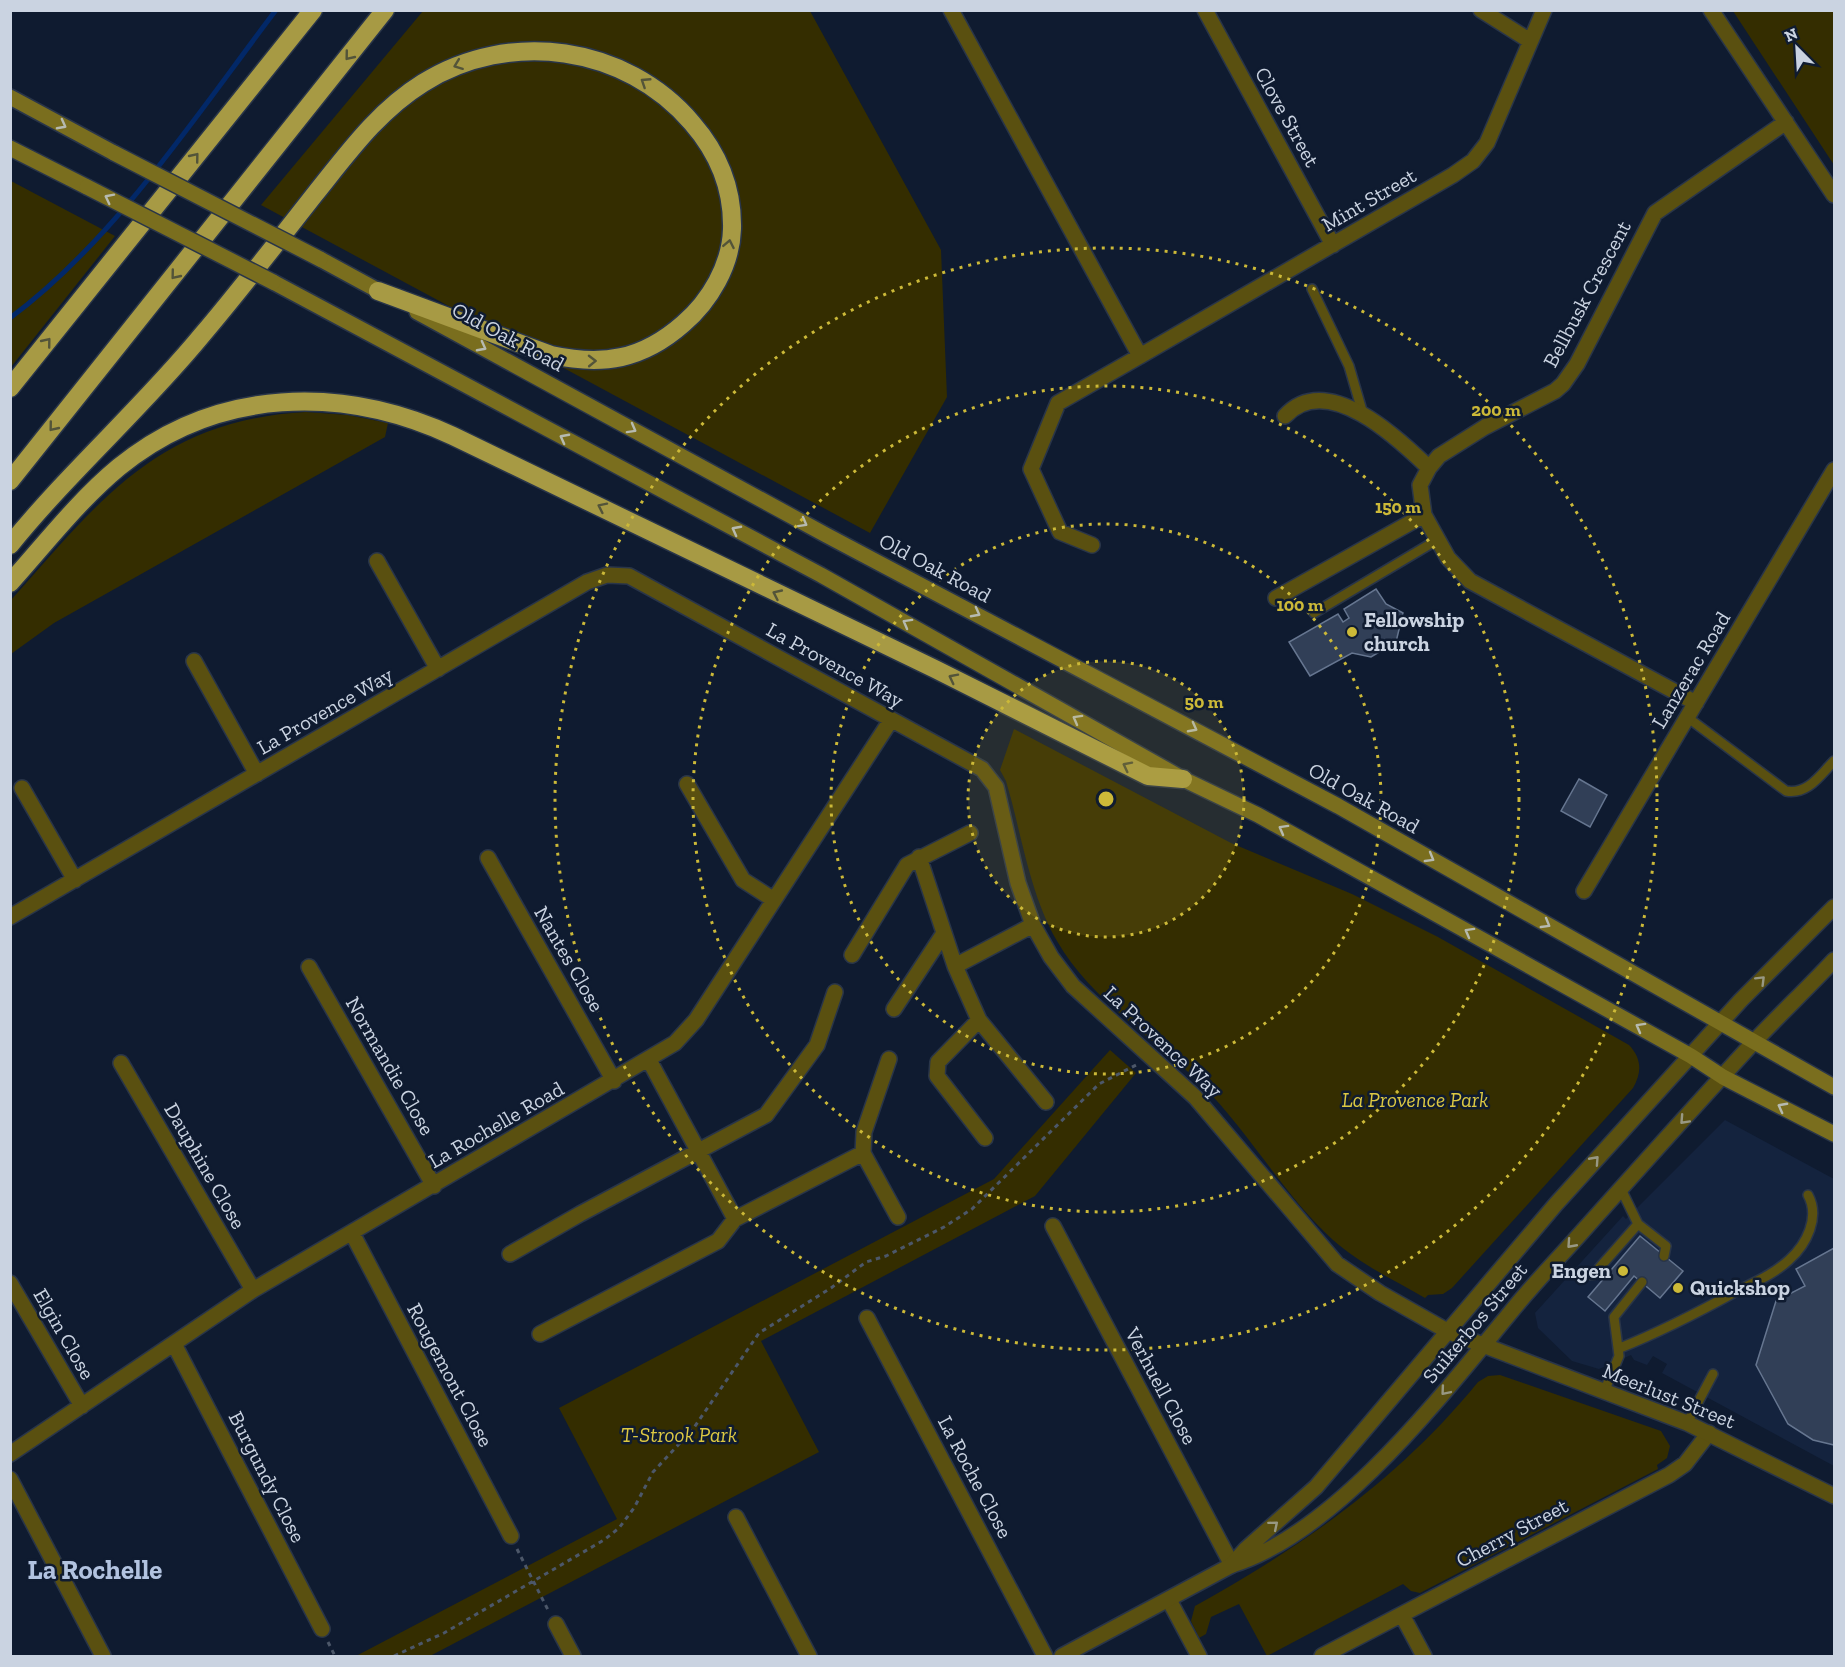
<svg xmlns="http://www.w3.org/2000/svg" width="1845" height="1667" font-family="'Zilla Slab',serif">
<rect width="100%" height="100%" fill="#0f1b30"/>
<!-- built -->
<path fill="#14233e" d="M1725,1120L1834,1179V1466L1662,1373L1667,1364L1653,1356L1647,1365L1634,1360L1631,1355L1599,1369L1572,1361L1538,1328L1535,1313L1623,1216L1626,1219Z"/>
<!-- green -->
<path fill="#342d00" d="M423,11H810L941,250L947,397L870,533L261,205Z
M1733,11H1834V165Z
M11,181L115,236L11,367Z
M306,412L348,415L388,423L385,437L54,623L11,654V600C101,499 159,420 306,412Z
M1014,729L1231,843L1352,894L1438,937L1629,1045C1642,1059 1642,1072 1633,1088L1452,1288L1443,1294L1428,1295L1425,1298C1394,1280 1360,1264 1333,1240C1283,1194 1249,1132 1201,1084C1153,1037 1091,1000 1057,941C1029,892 1022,835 1006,781L1000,770Z
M1110,1050L1136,1073L1035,1196L761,1341L819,1452L430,1656H356L617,1519L559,1408L994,1179Z
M1500,1375L1661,1431L1670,1446L1667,1458L1657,1465L1658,1469L1420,1593L1411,1591L1403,1584L1267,1656L1239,1604L1211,1617L1206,1634L1199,1638L1191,1621L1195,1606C1302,1547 1400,1478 1478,1382L1488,1376Z"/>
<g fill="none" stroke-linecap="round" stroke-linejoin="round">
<!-- stream -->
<path stroke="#022868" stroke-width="5" d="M10,318C115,240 197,114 276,10"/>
</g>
<!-- building -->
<path fill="#313f57" stroke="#667690" stroke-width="1.5" d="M1376,589L1386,604L1403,613L1396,642L1371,657L1352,653L1310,676L1289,642L1338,614L1343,622L1349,618L1344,609Z
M1579,779L1607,795L1590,827L1561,811Z
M1640,1236L1683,1271L1660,1298L1634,1276L1605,1311L1588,1297Z
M1834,1248V1445L1813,1440L1788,1424L1756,1365L1776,1301L1805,1286L1796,1269Z"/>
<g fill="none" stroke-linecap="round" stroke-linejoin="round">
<!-- service casing -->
<g stroke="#293549" stroke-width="12">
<path id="service" d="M1312,289L1349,366L1363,414
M1314,613L1437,540
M1687,717L1786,791C1808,795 1820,775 1834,761
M1638,1224L1666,1246L1664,1256
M1547,1271L1593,1275L1638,1224L1621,1189
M1620,1348C1660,1332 1699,1312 1737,1291C1755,1282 1774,1274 1789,1260C1807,1244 1820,1217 1808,1195
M1604,1392L1619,1356L1614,1317L1642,1282
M1687,1423L1713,1374"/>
</g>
<!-- minor casing -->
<g stroke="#293549" stroke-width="18">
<path id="minor" d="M951,10L1140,356L1453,175L1473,161L1487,143L1544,10
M1205,10L1333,245
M1481,10L1530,41
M1711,10L1834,195
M1285,416C1327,370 1399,439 1429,468
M1092,545L1060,532L1031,469L1058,403L1140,356
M377,561L438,669
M1276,598L1424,515
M194,661L257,774
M1696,703L1470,581L1448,558L1424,515L1420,485L1429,468L1439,456L1485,427L1555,391L1563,384L1577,364L1655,213L1786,122
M687,784L743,880L774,900
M22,788L75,880
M919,857L955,966L979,1020L1046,1102
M488,858L614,1081
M1584,891L1834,470
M10,917L587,582L607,575L629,576L982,769L996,787L1018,883L1033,925L1051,957L1073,986L1195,1097L1337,1264L1380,1293L1449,1332
M852,955L907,865L970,833
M955,966L1033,925
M309,967L434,1186
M894,1009L944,933
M979,1020L938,1062L937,1076L985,1138
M889,1059L864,1132L863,1153L898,1217
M649,1060L735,1219
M121,1063L253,1290
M1053,1226L1232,1565
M352,1233L511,1536
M510,1254L580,1214L766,1115L817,1045L835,992
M10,1283L82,1406
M867,1318L1045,1656
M540,1334L718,1241L735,1219L863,1153
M174,1344L322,1629
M10,1454L253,1290L675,1043L696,1020L891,720
M10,1479L103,1656
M736,1517L809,1656
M1169,1600L1199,1656
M1402,1615L1424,1656
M556,1624L573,1656
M1322,1656L1669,1475L1685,1464L1709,1433"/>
</g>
<!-- tertiary casing -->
<g stroke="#293549" stroke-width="18">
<path id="tertiary" d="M1449,1332L1687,1423L1834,1496
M1232,1565L1246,1549L1316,1487L1556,1204L1741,1000L1834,907
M1062,1656L1232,1565C1336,1533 1442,1395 1510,1313C1530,1288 1552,1265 1573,1242C1633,1175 1692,1109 1752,1044C1779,1015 1808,988 1834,960"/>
</g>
<!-- secondary casing -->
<g stroke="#293549" stroke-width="18">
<path id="secondary" d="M10,97L114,153
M10,148L87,187
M320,259L388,296
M273,282L821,575L1183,779L1258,815L1691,1056L1723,1077L1834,1134
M417,312L826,535L1338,806L1834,1087"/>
</g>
<!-- motorway casing -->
<g stroke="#293549" stroke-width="21">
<path id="motorway" d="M10,388L313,10
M10,481L385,10
M10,545C70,471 142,408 202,335C241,289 278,241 315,194C348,153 378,111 423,83C509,29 626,45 692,123C719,154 733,188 732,229C731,265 710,301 683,324C642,360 603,366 551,355L378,291
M10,583C45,544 79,500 119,467C217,387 343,385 453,436L935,669L1148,776L1183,779"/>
</g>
<!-- path -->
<path stroke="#4c5769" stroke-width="3" stroke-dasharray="4.5 4.5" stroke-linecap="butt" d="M517,1549L548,1610
M328,1642L335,1656
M394,1656L444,1633L604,1540L619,1528L634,1508L653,1472L693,1429L759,1333L831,1288L866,1262L886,1256L944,1227L972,1209L1099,1084L1138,1064"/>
<!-- service -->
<use href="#service" stroke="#5a5010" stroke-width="9"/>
<!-- minor -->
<use href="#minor" stroke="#5a5010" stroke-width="15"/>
<!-- tertiary -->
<use href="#tertiary" stroke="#5a5010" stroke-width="15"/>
<!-- secondary -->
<use href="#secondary" stroke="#7a6e1e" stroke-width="15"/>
<!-- motorway -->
<use href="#motorway" stroke="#a79a44" stroke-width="18"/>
<!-- secondary-bridge casing -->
<g stroke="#293549" stroke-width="18" stroke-linecap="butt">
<path id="secondary-bridge" d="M114,153L320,259
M87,187L273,282"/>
</g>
<!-- secondary-bridge -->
<use href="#secondary-bridge" stroke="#7a6e1e" stroke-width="15"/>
</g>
<!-- one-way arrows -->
<defs><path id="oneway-chevron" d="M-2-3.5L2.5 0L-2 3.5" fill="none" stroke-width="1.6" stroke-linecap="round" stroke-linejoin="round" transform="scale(1.5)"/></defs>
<g stroke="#535439">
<use href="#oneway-chevron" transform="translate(349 56) rotate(129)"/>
<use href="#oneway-chevron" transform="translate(458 65) rotate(159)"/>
<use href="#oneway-chevron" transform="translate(645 82) rotate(-147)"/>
<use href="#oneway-chevron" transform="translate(195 157) rotate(-51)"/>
<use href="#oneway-chevron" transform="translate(729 244) rotate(-79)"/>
<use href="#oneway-chevron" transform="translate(175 275) rotate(129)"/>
<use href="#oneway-chevron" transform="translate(47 342) rotate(-51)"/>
<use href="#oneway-chevron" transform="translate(592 361) rotate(-1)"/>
<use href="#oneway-chevron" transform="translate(53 427) rotate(129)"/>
<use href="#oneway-chevron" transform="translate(602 507) rotate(-154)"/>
<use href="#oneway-chevron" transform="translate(777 594) rotate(-155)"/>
<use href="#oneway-chevron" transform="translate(953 678) rotate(-153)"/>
<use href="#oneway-chevron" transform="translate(1127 766) rotate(-153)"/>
</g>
<g stroke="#b6bab0">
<use href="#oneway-chevron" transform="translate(62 125) rotate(28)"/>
<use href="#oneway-chevron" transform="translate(109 198) rotate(-153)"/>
<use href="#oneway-chevron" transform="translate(482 347) rotate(28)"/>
<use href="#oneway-chevron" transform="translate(632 429) rotate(29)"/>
<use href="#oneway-chevron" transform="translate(564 438) rotate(-152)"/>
<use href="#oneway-chevron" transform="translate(803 523) rotate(29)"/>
<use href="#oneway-chevron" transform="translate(736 530) rotate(-152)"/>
<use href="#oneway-chevron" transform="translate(976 613) rotate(28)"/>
<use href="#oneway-chevron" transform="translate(907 623) rotate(-151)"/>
<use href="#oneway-chevron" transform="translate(1077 719) rotate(-151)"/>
<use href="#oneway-chevron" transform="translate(1193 728) rotate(28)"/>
<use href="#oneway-chevron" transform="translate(1283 829) rotate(-151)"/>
<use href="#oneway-chevron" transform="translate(1430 858) rotate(30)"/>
<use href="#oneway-chevron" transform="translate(1546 924) rotate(30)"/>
<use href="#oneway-chevron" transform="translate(1469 932) rotate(-151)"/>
<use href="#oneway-chevron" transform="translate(1640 1027) rotate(-151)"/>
<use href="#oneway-chevron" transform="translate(1782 1107) rotate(-152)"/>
</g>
<g stroke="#989883">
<use href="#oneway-chevron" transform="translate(1761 980) rotate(-45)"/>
<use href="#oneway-chevron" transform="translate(1684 1120) rotate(133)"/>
<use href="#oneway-chevron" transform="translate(1595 1160) rotate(-48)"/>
<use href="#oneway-chevron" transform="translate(1571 1244) rotate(132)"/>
<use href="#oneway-chevron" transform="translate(1445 1391) rotate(130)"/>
<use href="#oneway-chevron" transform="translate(1274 1525) rotate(-40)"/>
</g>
<!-- distance rings -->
<circle cx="1106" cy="799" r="138" fill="#ccb938" fill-opacity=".12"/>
<g fill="none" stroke="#ccb938" stroke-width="3" stroke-dasharray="3 6">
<circle cx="1106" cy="799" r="138"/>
<circle cx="1106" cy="799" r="275"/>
<circle cx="1106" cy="799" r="413"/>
<circle cx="1106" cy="799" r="551"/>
</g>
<!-- markers -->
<g fill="#ccb938" stroke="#0f1b30" stroke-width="2">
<circle cx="1352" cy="632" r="6"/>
<circle cx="1623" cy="1271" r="6"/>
<circle cx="1678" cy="1288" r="6"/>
</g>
<g text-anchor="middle" stroke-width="5" stroke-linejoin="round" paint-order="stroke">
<!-- street labels -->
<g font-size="21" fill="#cad3e1" stroke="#0f1b30">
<text transform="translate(1287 117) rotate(61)" y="7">Clove Street</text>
<text transform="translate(1369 200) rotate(-30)" y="7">Mint Street</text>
<text transform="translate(1587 294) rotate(-62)" y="7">Bellbusk Crescent</text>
<text transform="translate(508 337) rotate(28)" y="7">Old Oak Road</text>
<text transform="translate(935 568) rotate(28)" y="7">Old Oak Road</text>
<text transform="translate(835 665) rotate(29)" y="7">La Provence Way</text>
<text transform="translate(1691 670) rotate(-59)" y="7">Lanzerac Road</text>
<text transform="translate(325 711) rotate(-30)" y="7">La Provence Way</text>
<text transform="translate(1364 798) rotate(29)" y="7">Old Oak Road</text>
<text transform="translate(569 959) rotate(60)" y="7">Nantes Close</text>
<text transform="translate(1163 1042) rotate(43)" y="7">La Provence Way</text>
<text transform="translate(390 1066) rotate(60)" y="7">Normandie Close</text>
<text transform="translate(496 1125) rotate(-30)" y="7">La Rochelle Road</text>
<text transform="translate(205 1166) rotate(60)" y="7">Dauphine Close</text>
<text transform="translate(1475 1323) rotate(-50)" y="7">Suikerbos Street</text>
<text transform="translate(64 1334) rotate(60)" y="7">Elgin Close</text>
<text transform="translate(450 1375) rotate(62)" y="7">Rougemont Close</text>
<text transform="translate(1161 1386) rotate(62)" y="7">Verhuell Close</text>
<text transform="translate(1669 1396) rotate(22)" y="7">Meerlust Street</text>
<text transform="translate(267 1477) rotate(63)" y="7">Burgundy Close</text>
<text transform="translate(975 1477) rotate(62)" y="7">La Roche Close</text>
<text transform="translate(1512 1533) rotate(-28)" y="7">Cherry Street</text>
</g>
<!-- poi labels -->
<g font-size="21" font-weight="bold" fill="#cad3e1" stroke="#0f1b30" text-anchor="start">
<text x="1364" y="627">Fellowship<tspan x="1364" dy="24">church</tspan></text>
<text x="1611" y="1278" text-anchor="end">Engen</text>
<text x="1690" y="1295">Quickshop</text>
</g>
<!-- park labels -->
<g font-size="21" font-style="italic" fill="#dcc842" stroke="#0f1b30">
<text x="1415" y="1107">La Provence Park</text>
<text x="679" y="1442">T-Strook Park</text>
</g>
<!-- district labels -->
<g font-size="27" font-weight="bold" fill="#b2c3e0" stroke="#0f1b30">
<text x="95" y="1579">La Rochelle</text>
</g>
</g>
<circle cx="1106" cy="799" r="9" fill="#ccb938" stroke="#0f1b30" stroke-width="3"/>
<g font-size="18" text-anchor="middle" font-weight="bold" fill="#ccb938" stroke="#0f1b30" stroke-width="5" stroke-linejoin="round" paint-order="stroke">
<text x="1496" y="416">200 m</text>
<text x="1398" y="513">150 m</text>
<text x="1300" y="611">100 m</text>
<text x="1204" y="708">50 m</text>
</g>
<!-- border -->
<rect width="1845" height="1667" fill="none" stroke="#cad3e1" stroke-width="24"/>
<!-- north arrow -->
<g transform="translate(1797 48) rotate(336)" stroke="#0f1b30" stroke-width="4.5" paint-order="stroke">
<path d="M0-4.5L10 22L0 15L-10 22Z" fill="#cad3e1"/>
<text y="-9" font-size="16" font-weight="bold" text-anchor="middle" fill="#cad3e1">N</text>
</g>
</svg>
